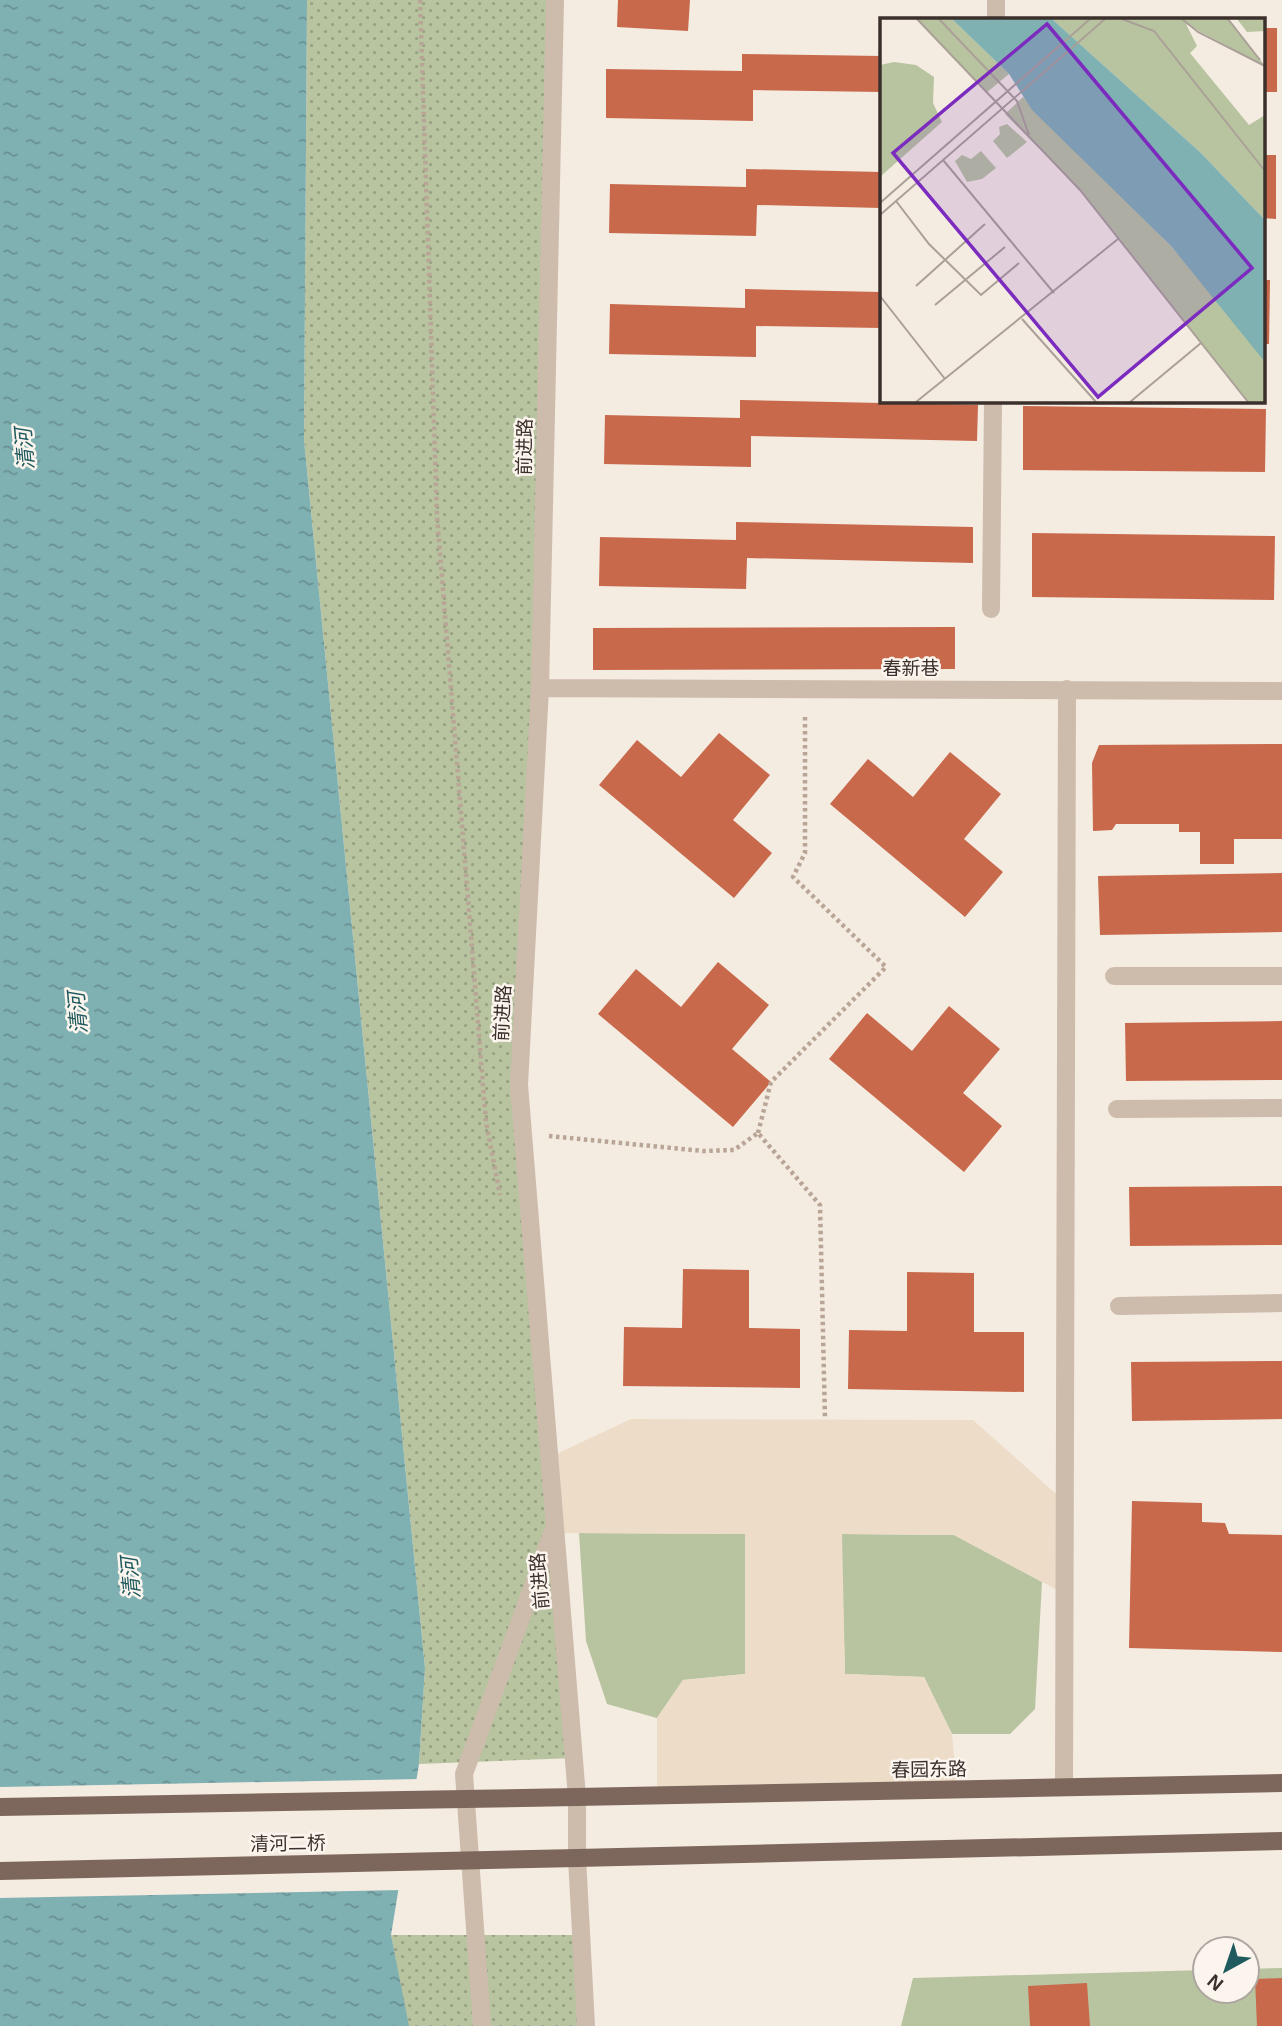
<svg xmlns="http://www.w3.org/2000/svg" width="1282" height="2026" font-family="Arial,'Noto Sans SC',sans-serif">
<defs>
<pattern id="grass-dots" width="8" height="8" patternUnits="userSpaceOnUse" patternTransform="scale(1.75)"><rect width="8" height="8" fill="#b8c4a0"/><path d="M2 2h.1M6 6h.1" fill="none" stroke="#97a083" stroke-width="1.8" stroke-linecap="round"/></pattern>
<pattern id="water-ripples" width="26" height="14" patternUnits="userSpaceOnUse" patternTransform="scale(1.75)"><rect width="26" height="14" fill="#7fb0b2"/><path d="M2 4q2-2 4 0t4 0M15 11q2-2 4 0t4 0" fill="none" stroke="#699091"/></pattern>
</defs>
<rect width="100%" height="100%" fill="#f4ebe1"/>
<!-- grass -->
<path fill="url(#grass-dots)" d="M307,0H555L519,1085L574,1758L419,1764L425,1668L304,440Z
M391,1935H582L586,2026H408Z"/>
<!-- park -->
<path fill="#b8c4a0" d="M579,1533L745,1534V1674L683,1680L657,1718L607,1704L586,1641Z
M841,1534L954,1535L1042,1582L1035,1709L1010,1734H952L924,1677L845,1674Z
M1282,1968V2026H901L913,1978L1205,1970V1991H1247V1969Z"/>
<!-- plaza -->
<path fill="#ecdcc8" d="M631,1419L973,1420L1065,1502V1594L954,1535L842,1534L845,1674L924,1677L952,1734L957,1789L657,1795V1718L683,1680L745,1674V1534L556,1533L550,1457Z"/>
<!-- water -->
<path fill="url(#water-ripples)" d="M0,0H307L304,440L425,1668L419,1764L391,1935L409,2026H0Z"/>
<!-- pier -->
<path fill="#f4ebe1" d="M420,1779L402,1890L0,1898V1787Z"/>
<!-- building -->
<path fill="#c8694b" d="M618,0H690L688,31L617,27Z
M1263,28H1277V92H1263Z
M742,54L881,56V92L753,90V121L606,118V69L742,71Z
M1263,155H1276V219L1263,218Z
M746,169L881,172V208L757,205L756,236L609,233L610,184L746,187Z
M1263,280H1270L1269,344H1263Z
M745,289L881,292V328L756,326V357L609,354L610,304L745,308Z
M740,400L978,405L977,441L751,436V467L604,464L605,415L740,418Z
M1023,406L1266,409L1265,472L1023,470Z
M736,522L973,527V563L747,558L746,589L599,586L600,537L736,540Z
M1032,533L1275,536L1274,600L1032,597Z
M955,627V669L593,670V628Z
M719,733L770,775L733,820L772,853L734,898L599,785L637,740L681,777Z
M1282,744V839H1234V864H1200V832H1179V824H1116L1112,830L1093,831L1092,763L1099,745Z
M950,752L1001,794L964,839L1003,872L965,917L830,804L868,759L913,797Z
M1282,873V932L1100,935L1098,876Z
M718,962L769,1005L732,1049L771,1082L733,1127L598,1014L636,969L681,1007Z
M949,1006L1000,1049L963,1093L1002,1126L964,1172L829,1059L867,1013L912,1051Z
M1282,1021V1080L1126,1081L1125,1023Z
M1282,1186V1245L1130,1246L1129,1187Z
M683,1269L749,1270V1328L800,1329V1388L623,1386L624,1327L682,1328Z
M907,1272L974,1273V1332H1024V1392L848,1389L849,1330L907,1331Z
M1282,1361V1419L1132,1421L1131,1362Z
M1132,1501L1202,1503V1522L1225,1523L1229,1534L1282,1535V1652L1129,1648Z
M1282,1978V2026H1257L1255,1979Z
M1087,1983L1090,2026H1030L1028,1986Z"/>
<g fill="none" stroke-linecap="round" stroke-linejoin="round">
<!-- path -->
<path stroke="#b9a596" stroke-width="4.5" stroke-dasharray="3.5 3.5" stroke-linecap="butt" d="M420,0L437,516L486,1122L500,1195
M758,1133L771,1082L886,967L793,877L805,853V714
M549,1136L703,1151L734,1150L758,1133L820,1205L825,1419"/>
<!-- minor -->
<path stroke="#cdbbac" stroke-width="18" d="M555,0L540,688L519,1085L577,1797V1858L586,2026
M996,19V0
M991,609L993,401
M540,688L1282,691
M1114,976H1282
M1117,1109L1282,1108
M1119,1306L1282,1303
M1064,1787L1067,689
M482,2026L464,1774L553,1531"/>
<!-- major -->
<path stroke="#7d675c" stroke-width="18" d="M577,1797L1282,1783
M577,1858L1282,1841"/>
<!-- major-bridge -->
<path stroke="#7d675c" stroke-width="18" d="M0,1807L577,1797
M0,1871L577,1858"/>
</g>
<g text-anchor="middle" stroke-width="5" stroke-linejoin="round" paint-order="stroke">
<!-- street labels -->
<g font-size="19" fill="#3b302b" stroke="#fbf5ee">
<text transform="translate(524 447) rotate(-89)" y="7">前进路</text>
<text x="911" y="675">春新巷</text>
<text transform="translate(502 1013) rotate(-87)" y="7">前进路</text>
<text transform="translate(539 1581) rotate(-95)" y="7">前进路</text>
<text transform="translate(929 1769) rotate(-1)" y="7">春园东路</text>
<text transform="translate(288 1843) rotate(-1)" y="7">清河二桥</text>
</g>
<!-- water labels -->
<g font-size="21" font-style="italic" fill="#1f5a5e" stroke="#fbf5ee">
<text transform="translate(25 449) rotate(-95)" y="7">清河</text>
<text transform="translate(78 1013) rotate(-95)" y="7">清河</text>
<text transform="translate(131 1578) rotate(-95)" y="7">清河</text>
</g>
</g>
<!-- overview -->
<g transform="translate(880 18)">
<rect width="385" height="385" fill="#f4ebe1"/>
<path d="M37,1H72L129,56L106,75ZM143,79L291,228L373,326L385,344V384H368L200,172L125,96Z" fill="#b8c4a0"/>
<path d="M172,1H348L385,48L306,6L317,28L310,35L369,107L385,97V202L320,134ZM357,1H385V13L367,14ZM14,44L36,47L54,59L53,85L62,104L1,158L0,47ZM127,106L147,124L127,140L113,123L120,116L119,109ZM101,133L116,150L102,161L87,164L75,143L82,137L91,141Z" fill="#b8c4a0"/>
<path d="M72,1H172L320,134L385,202V344L291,228L152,92L129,56Z" fill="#7fb0b2"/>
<path fill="none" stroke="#aaa098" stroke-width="2" d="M37,1L200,172L368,384M59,1L137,83L149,117M242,1L274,13L385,153M302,1L318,14L385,48M348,1L380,42M63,142L174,275M16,183L49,226L101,277L139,245M0,185L210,1M0,197L225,1M36,268L105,206M0,278L65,361M55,287L125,229M142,301L216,384M36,384L238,221M250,384L321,325"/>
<path fill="#7b2cbf" fill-opacity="0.15" stroke="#7b2cbf" stroke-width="3.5" d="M167,6L372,250L218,379L13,135Z"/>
<rect width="385" height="385" fill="none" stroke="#3b302b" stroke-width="3.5"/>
</g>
<!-- north arrow -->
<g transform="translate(1226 1970) rotate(220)"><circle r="33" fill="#fbf5ee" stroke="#aea6a0" stroke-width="2"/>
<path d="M0-5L12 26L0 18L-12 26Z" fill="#1f5a5e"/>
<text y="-10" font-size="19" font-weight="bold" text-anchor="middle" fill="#3b302b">N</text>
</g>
</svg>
